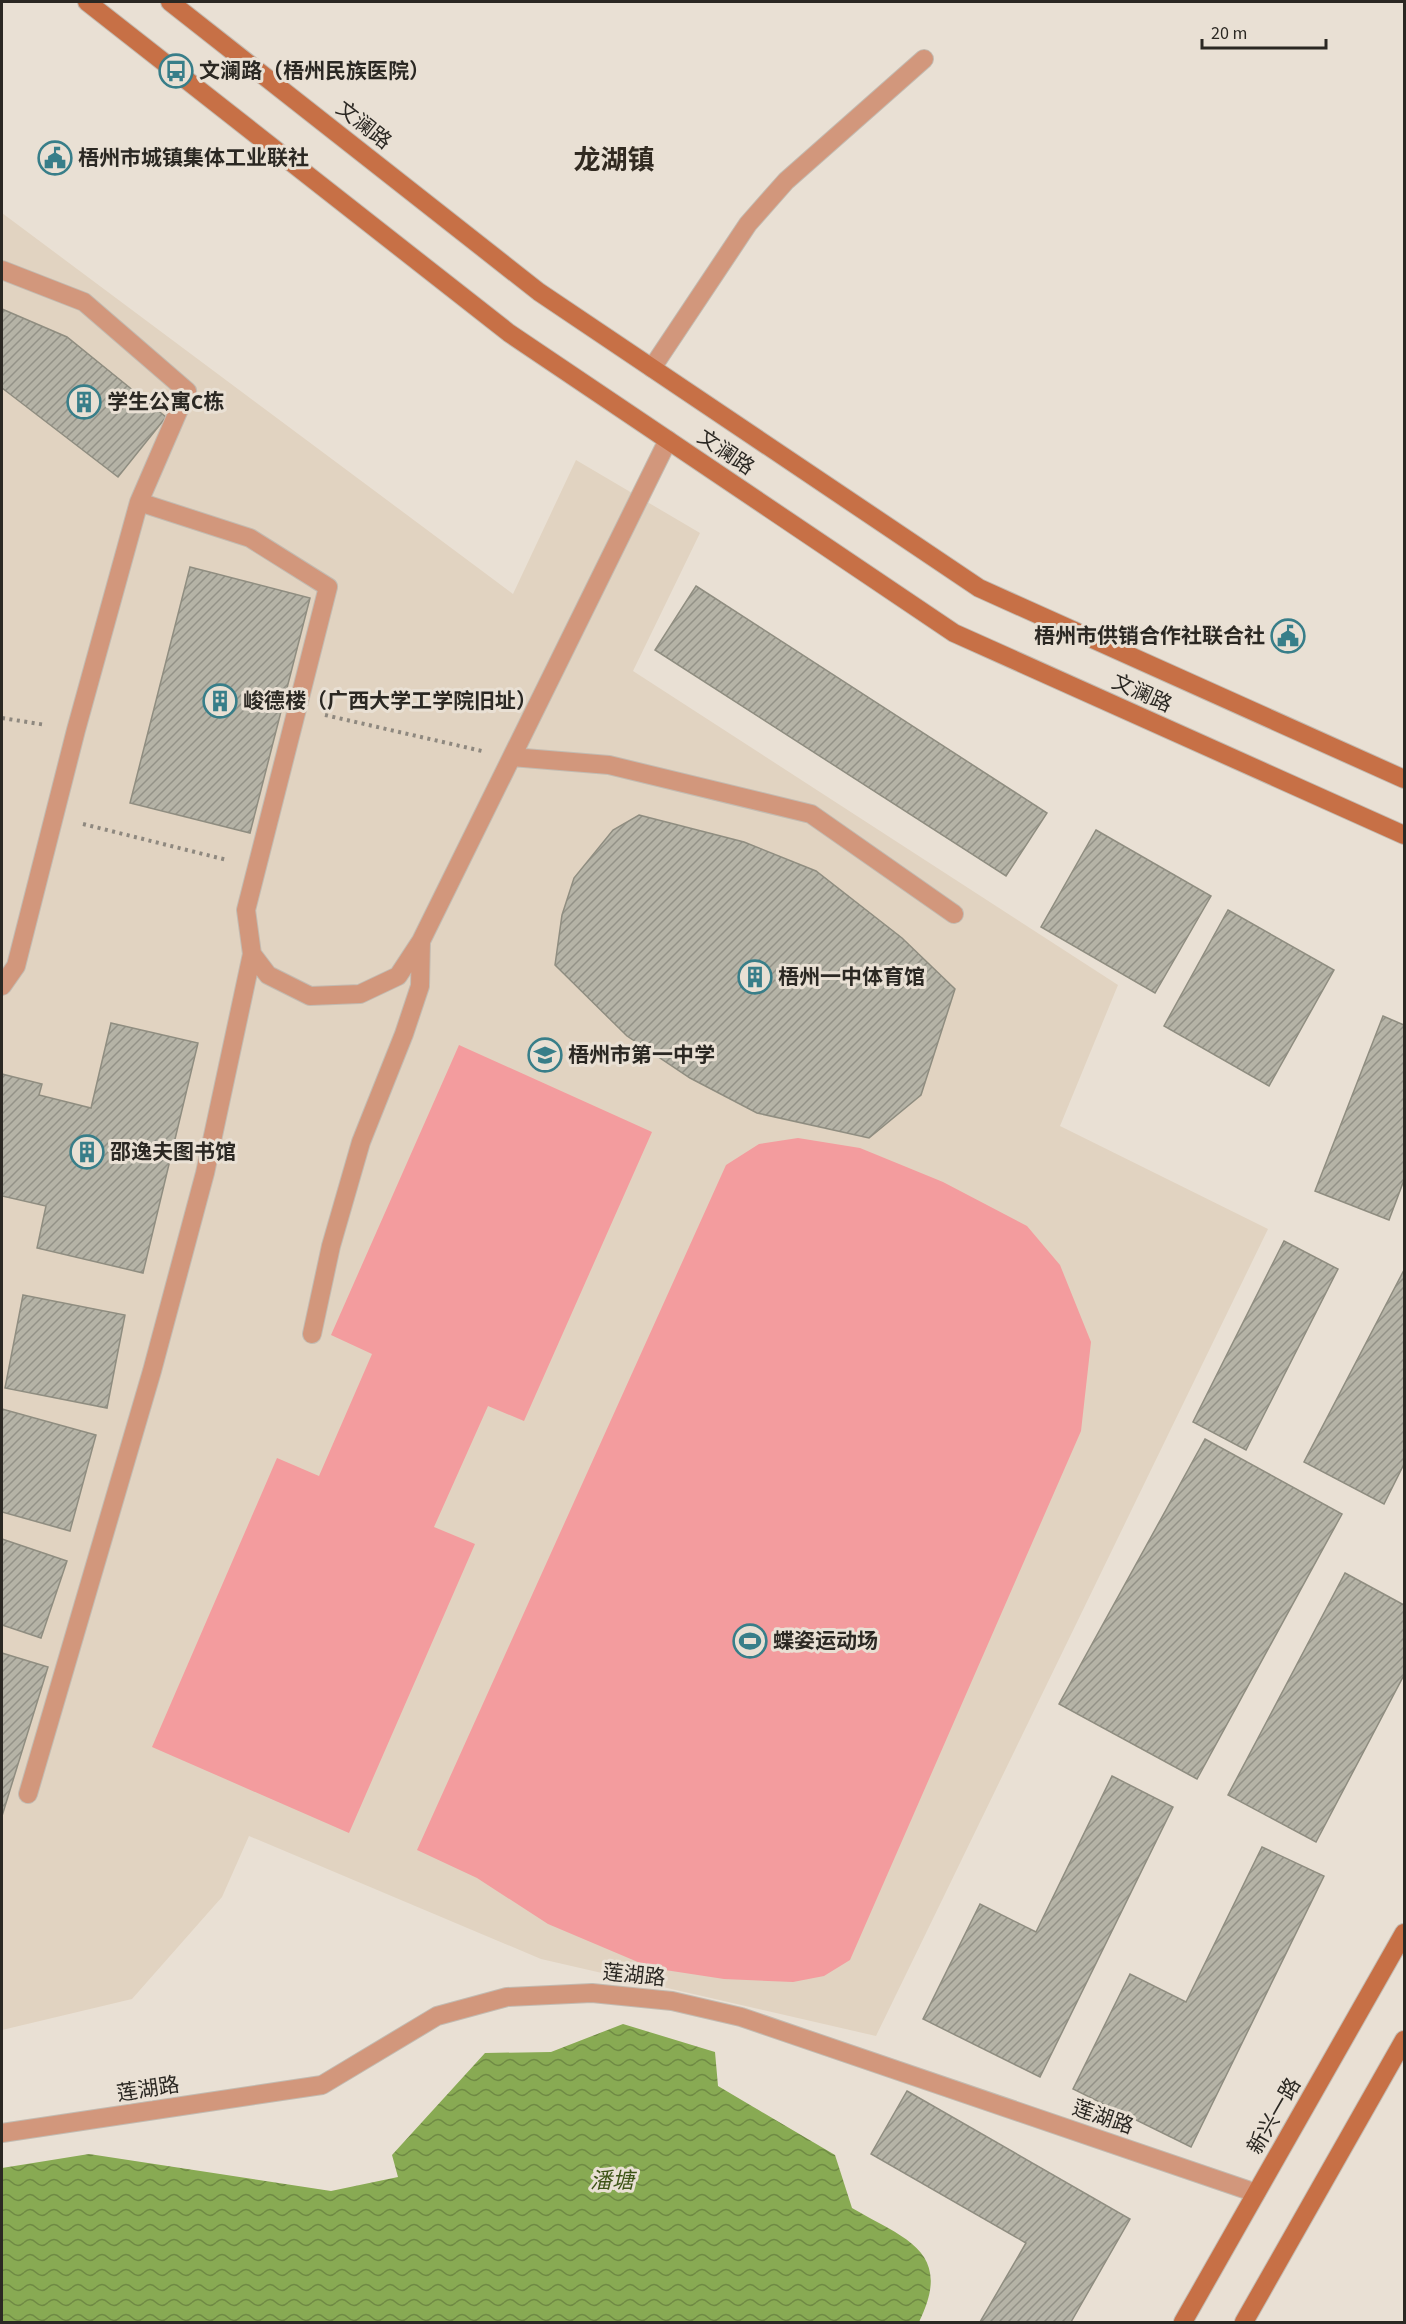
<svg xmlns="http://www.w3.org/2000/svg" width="1406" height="2324" font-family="'Source Sans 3','Noto Sans SC',sans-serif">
<defs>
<pattern id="water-waves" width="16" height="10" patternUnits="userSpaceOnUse" patternTransform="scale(1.5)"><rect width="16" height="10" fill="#88aa53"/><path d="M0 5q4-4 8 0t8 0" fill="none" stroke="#6f8a44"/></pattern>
<pattern id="building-hatch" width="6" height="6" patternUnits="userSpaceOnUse" patternTransform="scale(1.5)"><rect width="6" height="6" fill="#b5b3a6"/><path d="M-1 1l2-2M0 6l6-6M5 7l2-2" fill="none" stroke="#939287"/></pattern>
</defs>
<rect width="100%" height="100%" fill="#e9e0d4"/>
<!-- built -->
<path fill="#e1d3c1" d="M2,213L513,594L576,460L700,533L633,671L1118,985L1060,1126L1268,1229L876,2036L541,1959L249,1836L222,1897L132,1999L2,2030Z"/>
<!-- pitch -->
<path fill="#f39c9e" d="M459,1045L652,1132L524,1421L488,1406L434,1527L475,1544L349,1833L152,1747L277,1458L319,1476L372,1354L331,1335Z
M798,1138L860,1148L943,1182L1027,1226L1060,1265L1091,1342L1081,1431L850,1960L824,1976L793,1982L724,1979L652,1968L548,1924L477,1878L417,1850L726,1165L759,1144Z"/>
<!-- water -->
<path fill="url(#water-waves)" d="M623,2024L715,2052L718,2086L835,2155L852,2208C905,2239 954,2251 919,2322H2V2168L89,2154L331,2191L398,2177L392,2155L485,2053L551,2052Z"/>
<!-- building -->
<path fill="url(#building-hatch)" stroke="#8f8d80" stroke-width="1.5" d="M2,309L67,337L166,417L118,477L2,388Z
M190,567L310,598L250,833L130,803Z
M696,586L1047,813L1006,876L655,650Z
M639,815L744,842L816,871L902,938L955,989L921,1095L869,1138L757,1113L690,1078L627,1036L555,965L562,915L574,878L613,830Z
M1096,830L1211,896L1155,993L1041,927Z
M1228,910L1334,970L1269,1086L1164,1026Z
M1383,1016L1404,1025V1180L1389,1220L1315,1191Z
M111,1023L198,1043L143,1273L37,1248L46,1206L2,1196V1074L42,1084L39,1095L91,1108Z
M1284,1241L1338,1269L1246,1450L1193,1422Z
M1404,1270V1464L1384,1504L1304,1462Z
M23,1295L125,1315L107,1408L5,1388Z
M2,1409L96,1435L70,1531L2,1512Z
M1205,1439L1342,1514L1197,1779L1059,1704Z
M2,1539L67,1561L41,1638L2,1625Z
M1345,1573L1404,1605V1675L1316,1842L1228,1795Z
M2,1653L48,1667L2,1816Z
M1112,1776L1173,1807L1040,2077L923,2019L980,1904L1036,1932Z
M1262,1847L1324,1876L1191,2147L1073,2089L1130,1974L1186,2002Z
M907,2091L1130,2219L1071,2322H980L1026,2243L871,2154Z"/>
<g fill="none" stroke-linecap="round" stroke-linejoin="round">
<!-- lane casing -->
<g stroke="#c3bbb1" stroke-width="20">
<path id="lane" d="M2,270L84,302L187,391L139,502L76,730L16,966L2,986
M652,368L748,224L786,181L924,59
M139,502L250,538L328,587L246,910L252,954L268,975L310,996L360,994L398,976L421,941L668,440
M512,757L609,765L811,814L954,914
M312,1334L331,1246L361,1142L404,1034L420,986L421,941
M28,1794L152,1371L205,1173L252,954"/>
</g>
<!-- street casing -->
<g stroke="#c3bbb1" stroke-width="20">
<path id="street" d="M2,2133L322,2085L437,2016L507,1997L592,1993L672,2001L741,2017L1256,2193"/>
</g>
<!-- secondary casing -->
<g stroke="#c3bbb1" stroke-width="20">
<path id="secondary" d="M87,2L509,333L954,633L1404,835
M170,2L539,292L979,588L1404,779
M1183,2322L1404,1933
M1244,2322L1404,2040"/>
</g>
<!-- path -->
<path stroke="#8e887f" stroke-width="4" stroke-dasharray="3 4.5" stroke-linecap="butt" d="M325,715L482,751
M2,718L46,725
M83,824L227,860"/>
<!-- lane -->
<use href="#lane" stroke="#d2977c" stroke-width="18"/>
<!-- street -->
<use href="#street" stroke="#d2977c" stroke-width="18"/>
<!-- secondary -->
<use href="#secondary" stroke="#c77046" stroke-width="18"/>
</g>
<!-- icons -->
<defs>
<g id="bus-ring" transform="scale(1.725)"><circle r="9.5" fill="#e9e0d4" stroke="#387e89" stroke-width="1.5"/><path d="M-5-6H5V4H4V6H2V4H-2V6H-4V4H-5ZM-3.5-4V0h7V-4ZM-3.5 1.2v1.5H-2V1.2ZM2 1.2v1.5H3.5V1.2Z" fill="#387e89"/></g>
<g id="civic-ring" transform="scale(1.725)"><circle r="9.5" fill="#e9e0d4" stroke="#387e89" stroke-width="1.5"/><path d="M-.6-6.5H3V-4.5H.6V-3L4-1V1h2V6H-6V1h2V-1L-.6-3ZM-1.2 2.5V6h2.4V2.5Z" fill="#387e89"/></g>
<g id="building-ring" transform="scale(1.725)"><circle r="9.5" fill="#e9e0d4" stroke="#387e89" stroke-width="1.5"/><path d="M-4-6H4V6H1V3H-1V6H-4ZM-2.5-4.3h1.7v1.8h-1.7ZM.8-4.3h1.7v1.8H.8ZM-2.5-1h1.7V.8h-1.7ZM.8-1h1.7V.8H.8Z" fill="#387e89"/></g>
<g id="school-ring" transform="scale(1.725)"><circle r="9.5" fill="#e9e0d4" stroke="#387e89" stroke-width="1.5"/><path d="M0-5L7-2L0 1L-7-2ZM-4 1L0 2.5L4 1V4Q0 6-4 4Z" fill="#387e89"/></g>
<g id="stadium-ring" transform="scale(1.725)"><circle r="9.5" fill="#e9e0d4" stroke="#387e89" stroke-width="1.5"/><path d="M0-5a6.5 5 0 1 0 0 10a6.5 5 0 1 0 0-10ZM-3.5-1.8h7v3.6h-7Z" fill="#387e89"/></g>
</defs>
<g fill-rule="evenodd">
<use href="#bus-ring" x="176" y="71"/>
<use href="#civic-ring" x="55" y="158"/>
<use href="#building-ring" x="84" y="402"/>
<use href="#civic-ring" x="1288" y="636"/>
<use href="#building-ring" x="220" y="701"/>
<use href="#building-ring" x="755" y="977"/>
<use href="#school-ring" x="545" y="1055"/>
<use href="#building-ring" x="87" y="1152"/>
<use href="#stadium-ring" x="750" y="1641"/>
</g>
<g text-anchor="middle" stroke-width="6" stroke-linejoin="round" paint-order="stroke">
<!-- poi labels -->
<g font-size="21" font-weight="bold" fill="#2b2823" stroke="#e9e0d4" text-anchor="start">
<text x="199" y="78">文澜路（梧州民族医院）</text>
<text x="78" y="165">梧州市城镇集体工业联社</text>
<text x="107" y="409">学生公寓C栋</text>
<text x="1265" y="643" text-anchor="end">梧州市供销合作社联合社</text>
<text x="243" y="708">峻德楼（广西大学工学院旧址）</text>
<text x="778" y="984">梧州一中体育馆</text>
<text x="568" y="1062">梧州市第一中学</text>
<text x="110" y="1159">邵逸夫图书馆</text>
<text x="773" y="1648">蝶姿运动场</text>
</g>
<!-- street labels -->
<g font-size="21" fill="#2b2823" stroke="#e9e0d4">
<text transform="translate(364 125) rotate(38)" y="7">文澜路</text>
<text transform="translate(726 452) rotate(34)" y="7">文澜路</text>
<text transform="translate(1142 693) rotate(24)" y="7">文澜路</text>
<text transform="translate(634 1975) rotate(6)" y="7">莲湖路</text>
<text transform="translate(148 2089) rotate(-9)" y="7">莲湖路</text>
<text transform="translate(1274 2116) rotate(-60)" y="7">新兴一路</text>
<text transform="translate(1103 2117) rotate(19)" y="7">莲湖路</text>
</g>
<!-- water labels -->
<g font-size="22" font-style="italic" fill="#3d5316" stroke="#e9e0d4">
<text x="612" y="2188">潘塘</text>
</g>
<!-- district labels -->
<g font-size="27" font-weight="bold" fill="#312a21" stroke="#e9e0d4">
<text x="614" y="169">龙湖镇</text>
</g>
</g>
<!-- border -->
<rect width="1406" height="2324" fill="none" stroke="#2b2823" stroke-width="6"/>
<!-- scale -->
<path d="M1202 39v9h124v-9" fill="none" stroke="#2b2823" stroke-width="3"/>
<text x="1211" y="39" font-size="18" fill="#2b2823" stroke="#e9e0d4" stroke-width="4.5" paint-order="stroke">20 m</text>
</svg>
